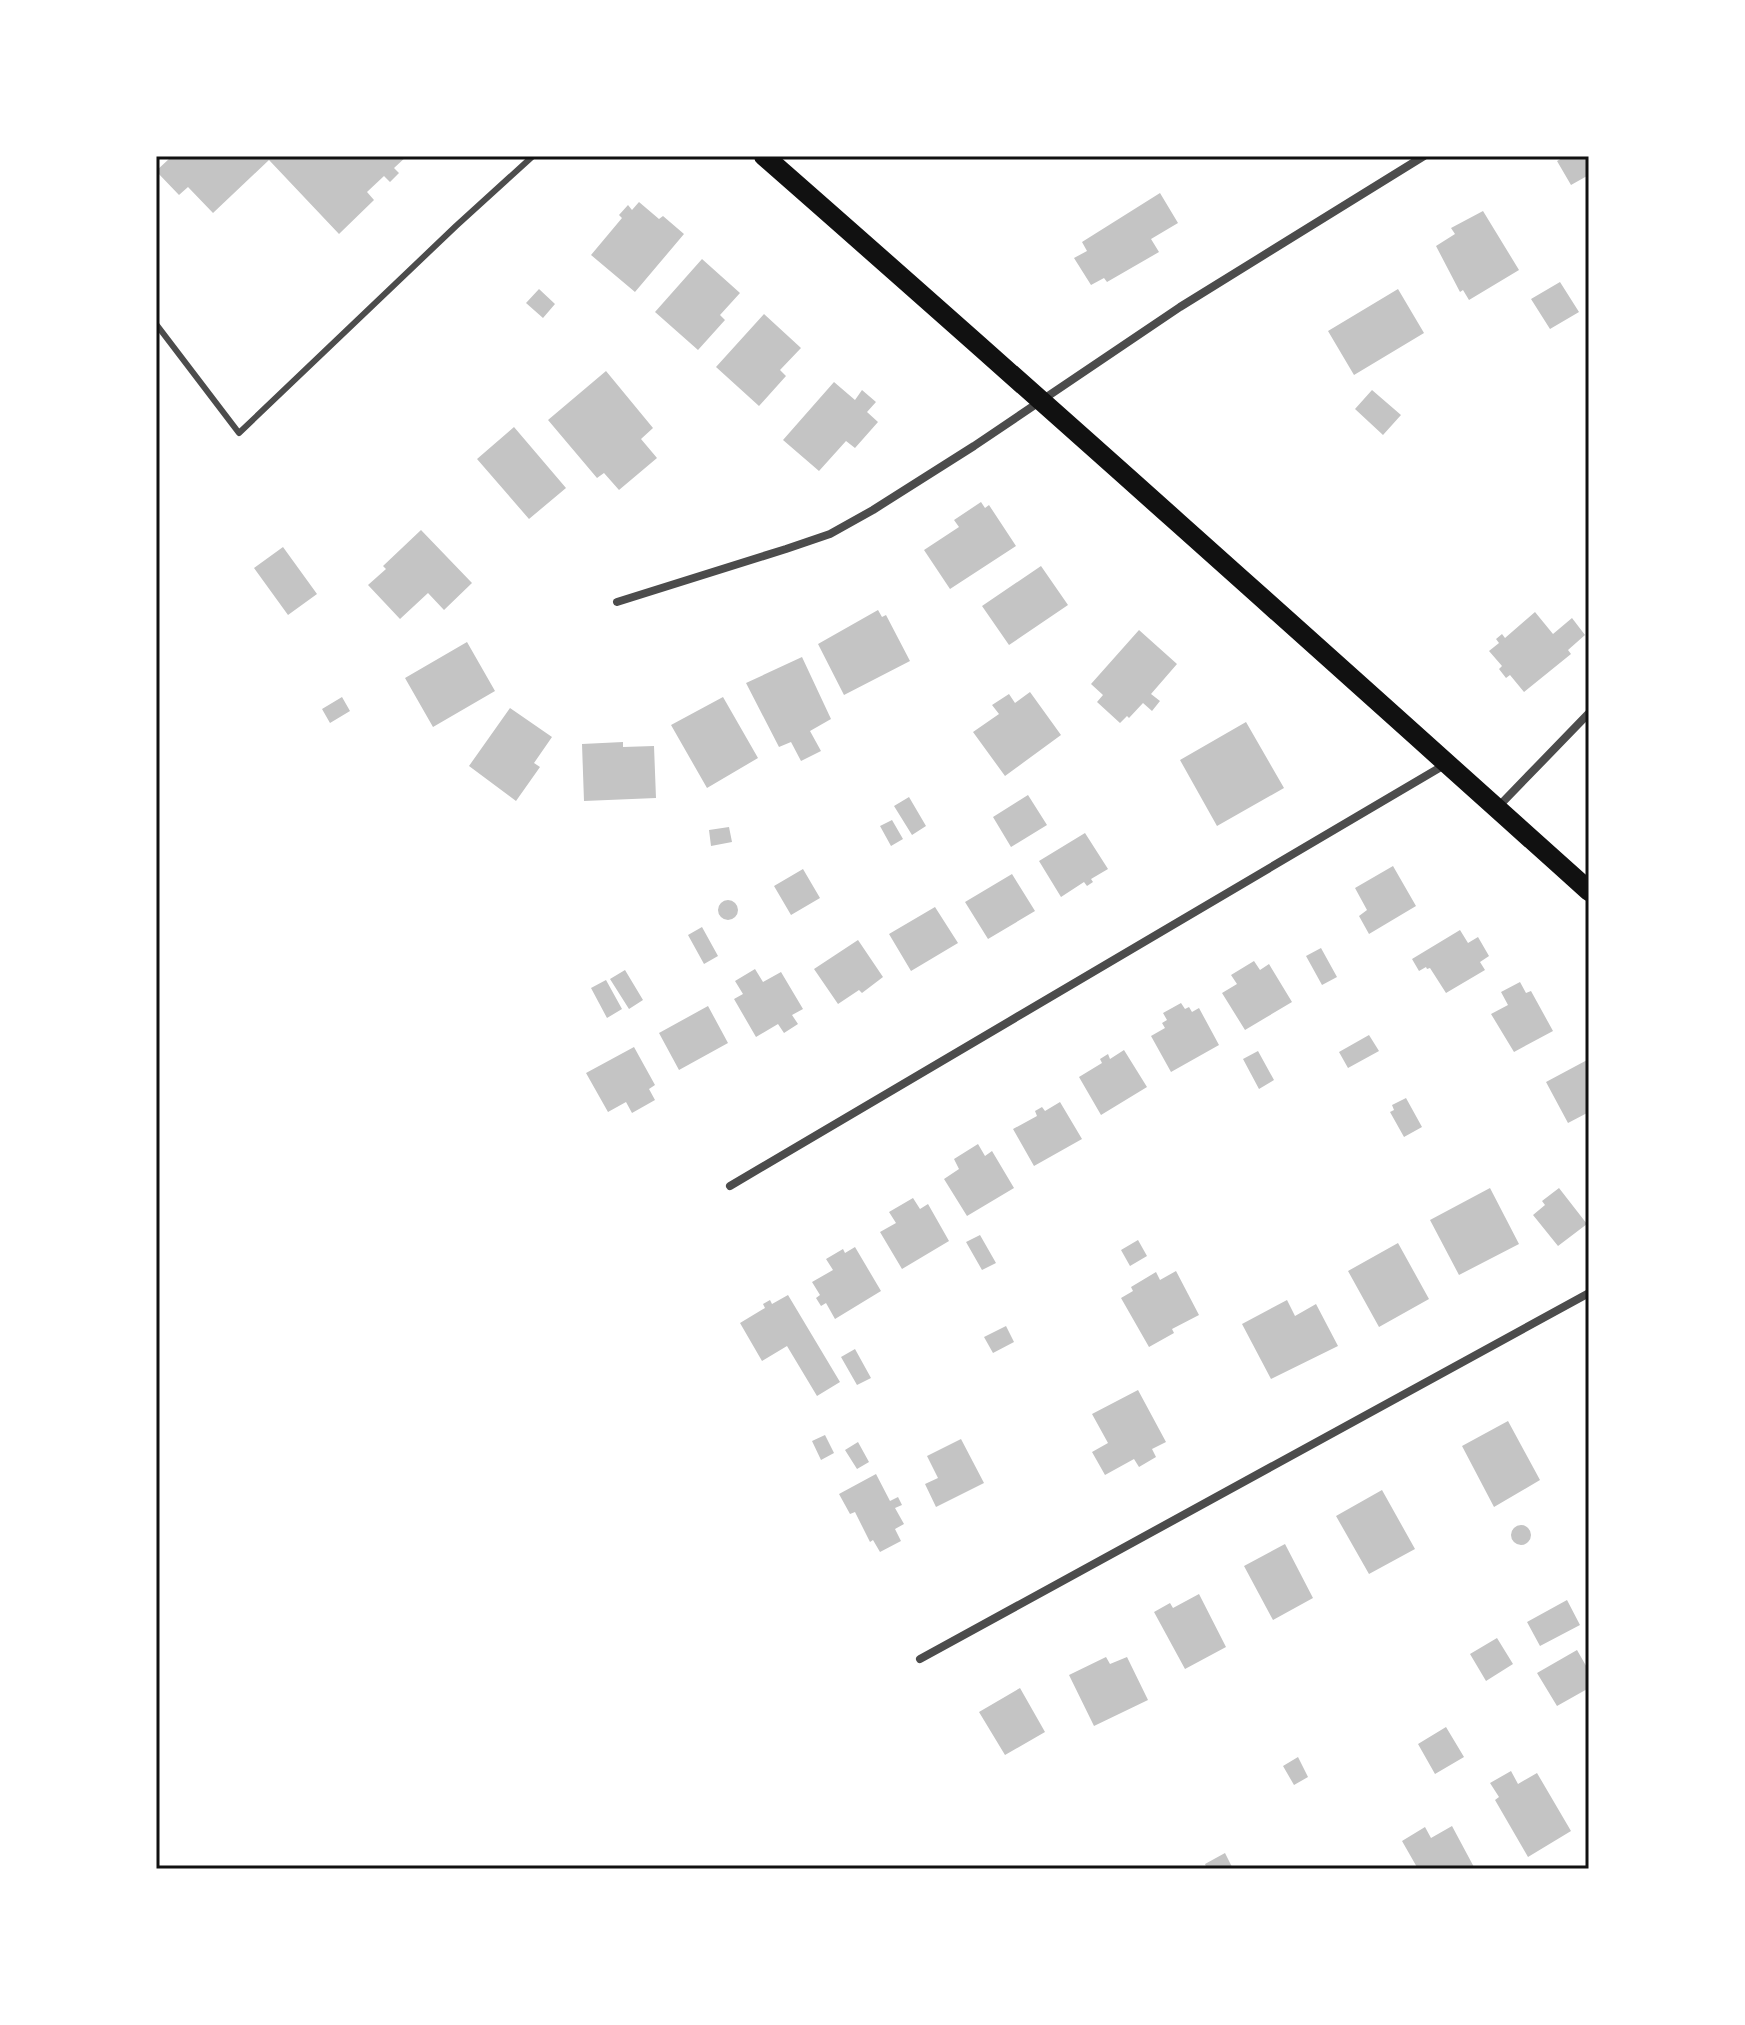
<svg xmlns="http://www.w3.org/2000/svg" width="1745" height="2025" font-family="Quicksand,sans-serif">
<rect width="100%" height="100%" fill="#fff"/>
<!-- building -->
<path fill="#c4c4c4" d="M168,156H407L394,168L399,173L390,182L384,176L367,192L374,200L339,234L269,160L213,213L188,187L179,195L156,171L170,158Z
M1566,156H1589V179L1587,176L1571,185L1557,161Z
M1160,193L1178,223L1151,239L1159,252L1107,282L1104,278L1091,285L1074,258L1087,251L1082,242Z
M639,202L659,219L663,216L684,234L635,292L591,255L622,218L619,215L628,205L632,210Z
M1483,211L1519,270L1469,300L1463,290L1460,292L1436,246L1455,234L1451,228Z
M702,259L740,293L720,315L725,320L698,350L655,312Z
M1560,282L1579,312L1550,329L1531,299Z
M539,289L555,304L543,318L526,303Z
M1398,289L1424,333L1354,375L1328,331Z
M764,314L801,348L780,370L786,376L759,406L716,367Z
M606,371L653,428L641,439L657,458L619,490L604,473L597,478L548,420Z
M834,382L855,400L862,390L876,402L867,412L878,422L855,448L846,441L819,471L783,440Z
M1372,390L1401,415L1383,435L1355,409Z
M514,427L566,488L529,519L477,459Z
M981,502L985,508L989,505L1016,546L950,589L924,550L959,527L954,520Z
M421,530L472,583L444,610L428,593L400,619L368,585L386,569L383,566Z
M283,547L317,594L288,615L254,568Z
M1041,566L1068,605L1009,645L982,606Z
M878,610L882,617L886,615L910,661L844,695L818,644Z
M1535,612L1553,634L1572,618L1585,635L1568,650L1571,654L1524,692L1510,675L1506,678L1499,669L1502,666L1489,651L1499,643L1496,639L1502,634L1505,638Z
M1139,630L1177,664L1151,694L1160,701L1152,711L1143,703L1129,718L1127,716L1120,723L1097,702L1103,695L1091,684Z
M467,642L495,691L433,727L405,678Z
M802,657L831,719L810,731L821,751L801,761L791,742L779,747L746,683Z
M1030,692L1061,735L1005,776L973,732L999,714L992,705L1009,694L1015,703Z
M342,697L350,711L330,723L322,709Z
M723,697L758,758L707,788L671,725Z
M510,708L552,737L534,763L540,767L516,801L469,766Z
M1246,722L1284,788L1217,826L1180,760Z
M623,742V747L654,746L656,798L584,801L582,744Z
M1028,795L1047,825L1011,847L993,817Z
M909,797L926,826L912,835L894,806Z
M892,820L903,839L891,846L880,826Z
M729,827L732,842L711,846L709,830Z
M1085,833L1108,869L1091,879L1093,882L1087,886L1084,882L1061,897L1039,861Z
M1393,866L1416,906L1369,934L1359,916L1367,910L1355,888Z
M803,869L820,898L791,915L774,886Z
M1012,874L1035,911L988,939L965,902Z
M718 910a10 10 0 1 1 20 0a10 10 0 1 1-20 0Z
M935,907L958,943L911,971L889,934Z
M702,927L718,956L704,964L688,935Z
M1460,930L1468,943L1478,937L1489,956L1480,962L1485,970L1446,993L1430,968L1427,969L1426,967L1419,971L1412,959Z
M858,940L883,977L862,993L859,990L838,1004L814,969Z
M1321,948L1337,977L1322,985L1306,956Z
M1254,961L1260,970L1269,964L1292,1002L1245,1030L1222,993L1237,984L1231,975Z
M755,969L763,982L781,972L803,1009L792,1015L798,1024L784,1033L778,1024L756,1037L734,999L743,994L735,981Z
M625,970L643,1000L629,1009L610,979Z
M606,980L622,1009L607,1018L591,988Z
M1520,982L1526,993L1531,991L1553,1031L1514,1052L1491,1014L1508,1005L1501,992Z
M1181,1003L1185,1009L1189,1007L1192,1012L1199,1008L1219,1045L1171,1072L1151,1036L1165,1028L1162,1023L1167,1020L1163,1013Z
M708,1006L728,1043L679,1070L659,1033Z
M1369,1035L1379,1051L1348,1068L1339,1052Z
M634,1047L655,1085L649,1089L655,1100L632,1113L626,1102L608,1112L586,1073Z
M1124,1050L1147,1087L1101,1115L1079,1077L1102,1063L1100,1059L1108,1054L1110,1059Z
M1258,1051L1274,1080L1259,1089L1243,1059Z
M1589,1059V1112L1568,1123L1546,1082Z
M1406,1098L1422,1127L1404,1137L1390,1112L1394,1110L1392,1105Z
M1060,1102L1082,1139L1034,1166L1013,1129L1037,1116L1035,1111L1042,1107L1045,1111Z
M978,1144L985,1156L992,1151L1014,1188L967,1216L944,1179L959,1169L954,1159Z
M1490,1188L1519,1244L1459,1275L1430,1220Z
M1559,1188L1587,1224L1558,1246L1533,1215L1545,1205L1542,1201Z
M913,1198L920,1209L928,1204L949,1241L902,1269L880,1232L896,1223L889,1212Z
M980,1235L996,1263L982,1270L966,1242Z
M1138,1240L1147,1256L1130,1266L1121,1250Z
M1398,1243L1429,1299L1379,1327L1348,1271Z
M855,1247L881,1291L835,1319L826,1303L821,1306L816,1298L820,1295L812,1282L833,1270L826,1259L843,1249L845,1253Z
M1176,1271L1199,1315L1172,1329L1174,1333L1149,1347L1121,1298L1133,1291L1131,1287L1156,1272L1160,1280Z
M788,1295L840,1382L817,1396L787,1346L762,1361L740,1323L765,1308L763,1304L770,1300L772,1304Z
M1287,1300L1295,1316L1316,1304L1338,1346L1271,1379L1242,1324Z
M1006,1326L1014,1342L993,1353L984,1337Z
M855,1349L871,1378L857,1385L841,1357Z
M1138,1390L1166,1442L1152,1449L1156,1457L1139,1467L1134,1459L1105,1475L1092,1452L1108,1443L1092,1414Z
M1508,1421L1540,1480L1494,1507L1462,1446Z
M825,1435L834,1453L821,1460L812,1441Z
M961,1439L984,1483L936,1507L925,1484L938,1478L927,1456Z
M858,1442L869,1462L857,1469L845,1450Z
M876,1474L890,1501L898,1497L902,1505L895,1508L904,1524L895,1529L901,1541L880,1552L873,1540L870,1542L855,1512L850,1514L839,1494Z
M1382,1490L1415,1549L1369,1574L1336,1516Z
M1511 1535a10 10 0 1 1 20 0a10 10 0 1 1-20 0Z
M1285,1544L1313,1598L1273,1620L1244,1566Z
M1199,1594L1226,1647L1185,1669L1154,1612L1170,1603L1173,1608Z
M1567,1600L1580,1625L1540,1646L1527,1622Z
M1497,1638L1513,1664L1486,1681L1470,1654Z
M1577,1650L1589,1671V1688L1557,1706L1537,1673Z
M1106,1657L1110,1664L1127,1657L1148,1700L1094,1726L1069,1675Z
M1020,1688L1045,1732L1005,1755L979,1712Z
M1446,1727L1464,1757L1435,1774L1418,1744Z
M1298,1757L1308,1777L1294,1785L1283,1766Z
M1511,1771L1518,1784L1537,1773L1571,1831L1528,1857L1495,1800L1499,1797L1490,1783Z
M1452,1826L1475,1869H1418L1402,1841L1425,1827L1431,1838Z
M1225,1853L1233,1869H1207L1205,1864Z"/>
<g fill="none" stroke-linecap="round" stroke-linejoin="round">
<!-- service -->
<path stroke="#4c4c4c" stroke-width="6" d="M156,324L239,433L456,226L533,156"/>
<!-- minor -->
<path stroke="#4c4c4c" stroke-width="8" d="M617,602L786,549L830,534L873,510L974,446L1180,307L1424,156
M1497,808L1589,713
M730,1186L1446,764
M920,1659L1589,1293"/>
<!-- primary -->
<path stroke="#111" stroke-width="20" d="M764,156C1041,399 1315,645 1589,891"/>
</g>
<!-- border -->
<rect width="1745" height="2025" fill="none" stroke="#ffffff" stroke-width="316"/>
<rect x="158" y="158" width="1429" height="1709" fill="none" stroke="#111" stroke-width="3"/>
</svg>
